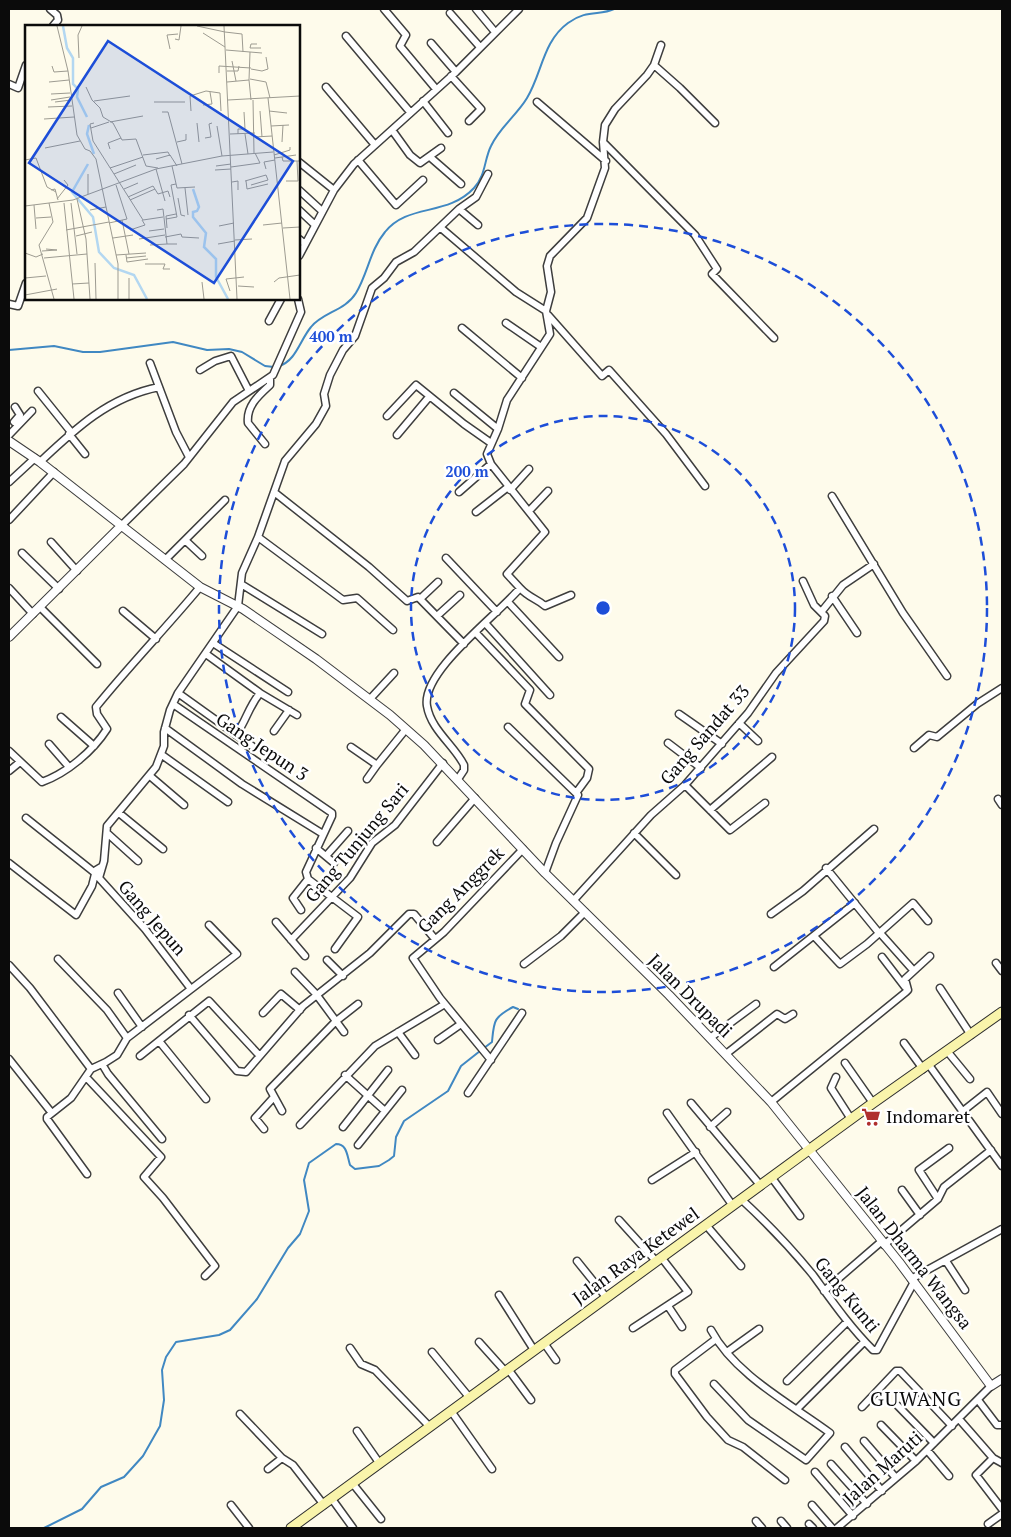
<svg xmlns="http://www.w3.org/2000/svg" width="1011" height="1537" font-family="'PT Serif',serif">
<rect width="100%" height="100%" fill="#fefbeb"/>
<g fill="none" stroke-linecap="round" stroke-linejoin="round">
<!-- stream -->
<path stroke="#4088c2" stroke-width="2" d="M9,350L54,346L83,352H100L173,342L207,350L229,349L242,352L265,366L274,367
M279,366C296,361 300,340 311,327C323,312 345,311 356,293C368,273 370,250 385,232C408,203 447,217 474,188C486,175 484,160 491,146C499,128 517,115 527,98C542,73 543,41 568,23C587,9 600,16 614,9
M484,1048L492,1042C494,1021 493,1018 513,1007L518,1009
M44,1528L82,1509L101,1487L124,1477L143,1456L160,1426L164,1400L162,1370L166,1357L176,1342L219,1335L230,1330L257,1299L288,1248L300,1234L309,1211L304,1180L309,1163L336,1144C347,1144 347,1155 350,1165L355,1169L379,1166L389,1160L394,1156L396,1137L404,1121L448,1091L461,1066L480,1051"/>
<!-- minor casing -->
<g stroke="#3e3e3e" stroke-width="9">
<path id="minor" d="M50,9L57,15L58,20L53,26
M384,9L406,35L400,46L436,89
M476,9L495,32
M450,13L480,47
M346,36L410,112
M431,43L456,72
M654,65L680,88L715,123
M451,76L481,109L469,121
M9,84L18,88L26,65
M326,87L375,145
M423,101L448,133
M537,102L606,161
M392,130L410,155L420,163L441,148
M603,142L695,235L717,269L712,274L774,338
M430,157L461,184
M358,160L396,205L423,180
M299,162L334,190
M299,190L322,211
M459,209L476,197L488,174
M299,210L315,225
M441,228L516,292L546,311
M299,239L305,244
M299,256L334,190L354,164L456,72L519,9
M9,304L18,306L26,283
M548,315L602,376L609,370L666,434L705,486
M269,321L281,299
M506,323L541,347
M462,328L522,378
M150,363L176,432L189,457
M200,370L215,361L231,356L249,391
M38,391L71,432
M454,393L498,429
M387,416L416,385L464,424L491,443
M14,422L20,415L15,407
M69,434L85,454
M9,435L32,411
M397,435L429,397
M265,444L248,423C246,406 259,395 270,385V378
M40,462C76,428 109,397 159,387
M9,482L35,458
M510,490L529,469
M274,492L369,567L407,601L418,597L464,644
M459,492L491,464
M832,496L903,613L947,676
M529,511L548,491
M476,512L508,487
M9,520L54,472
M121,526L184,464L233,402L273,375L301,312L298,299
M185,540L202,556
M51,542L77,571
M22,553L59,589
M446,558L497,612
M165,560L225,500
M241,584L322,634
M9,588L33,614
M520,588C529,598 536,598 545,606L571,595
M832,596L857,633
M420,599L438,582
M508,602L559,657
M40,607L97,664
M123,611L156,639
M822,611L843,585L874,564
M437,616L460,595
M486,624L550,695
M393,630L357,598L343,600L258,537L285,461L316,424L326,406L324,394L330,375L343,350L355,336L372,288L384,278L396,262L414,252L459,209L478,225
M476,633L530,690L525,704L589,769L587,778L576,793
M213,643L288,692
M206,654L260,693L297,715
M178,693L252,746
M370,699L394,673
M173,704L332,813V816L306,872L308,879L358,917L335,949
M679,714L722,744
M61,717L94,746
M739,723L758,741
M508,727L578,795L556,843L545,873
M165,728L242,784L323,834
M274,731L289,710
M236,735C247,719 248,708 260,693
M668,743L701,768
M49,744L69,767
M351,747L377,765L406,729
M914,748L929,735L937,737L977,704L1002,688
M9,751L42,782C67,773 93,751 107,729L97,714L96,707C129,666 166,628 200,587
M162,755L228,802
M9,771L20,762
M150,776L184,805
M367,779L377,765
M458,779L464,770V765C454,745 431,730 427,706C421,671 498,615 520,588L507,574L545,532L491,464L487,454L498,429L507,400L550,334L546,311L551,292L547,266L550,256L587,218L605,168L603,142L605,125L615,109L647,75L654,65L661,45
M685,785L730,830L765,803
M998,799L1002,805
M710,810L772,757
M119,813L163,849
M26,818L95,873
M107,833L138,861
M634,833L676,875
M437,842L475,798
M316,848L334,863
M326,856L348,831
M9,863L76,915L92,886L96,870L101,867
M826,868L879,933
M573,901L651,815L685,785L748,713L776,673L824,621L825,616L814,605L803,581
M301,910L293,898L308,879
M771,914L803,891L874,829
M276,922L305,956
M880,933L913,970
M814,936L840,964L867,944L913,903L928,921
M291,940L350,878L372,843L395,825L443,763
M882,957L905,987
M58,959L107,1010L127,1038
M327,960L343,976
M996,963L1002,971
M524,964L561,936L585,912
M9,965L30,988L91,1069
M774,967L855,903
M295,972L316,994L344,1032
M940,988L971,1035
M191,989L145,929L99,878L104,861L107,826L156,767L164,746V732L170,710L178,693L238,606L242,573L258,537
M118,993L142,1027
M263,1013L281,994L300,1010
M189,1015L237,1071L246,1072L303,1006L370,953L409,914H414L435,939
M398,1032L415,1055
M710,1038L756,1004
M438,1040L461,1024
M159,1041L206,1099
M904,1043L923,1069
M947,1051L970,1079
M726,1054L777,1014L785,1019L793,1014
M140,1056L209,1001L259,1055
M9,1059L51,1112
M491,1060L440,998L413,958L444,932L523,849
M845,1063L873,1103
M102,1064L108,1074L162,1139
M929,1065L1002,1166
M345,1075L385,1111
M86,1077L161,1157L144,1177L163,1198L215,1266L205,1276
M836,1077L831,1088L851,1119
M468,1093L522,1013
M771,1102L906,992L908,990L905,979L930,956
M691,1103L761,1186
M282,1111L270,1089L335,1022L358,1004
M963,1111L987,1092L1002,1114
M667,1113L733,1206
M300,1125L375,1046L445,1004
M343,1127L388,1070
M710,1127L727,1112
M264,1129L255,1118L274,1097
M358,1145L402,1090
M87,1174L47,1119V1117L71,1098L91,1069L106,1062L117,1055L127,1038L237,954L209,925
M772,1178L800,1216
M652,1180L696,1152
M902,1190L920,1215
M938,1199L919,1170L949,1148
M742,1200C767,1223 791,1248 813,1275C832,1301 850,1327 873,1350H877L914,1282
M619,1220L656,1261
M706,1225L741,1266
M884,1245L938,1199L944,1187L991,1150
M577,1261L606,1297
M946,1261L965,1290
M911,1279L1002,1229
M824,1291L882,1241
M499,1295L534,1350
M668,1306L682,1327
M633,1328L688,1292L661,1257
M711,1330C735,1375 791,1404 830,1433L806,1460L748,1420L714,1384
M716,1339L675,1370V1374L707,1417L728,1440L743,1447L785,1480
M479,1342L505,1371
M544,1343L556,1360
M350,1348L361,1364L375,1370L429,1426
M432,1352L469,1397
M727,1352L759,1329
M508,1369L531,1400
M787,1381L847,1322
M978,1400L997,1425H1002
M898,1406L934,1443
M862,1407L896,1371H900L952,1426
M797,1409L864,1342
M451,1411L492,1469
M240,1414L282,1458L293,1465L324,1505
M959,1419L993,1458L1002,1463
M881,1425L916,1461
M357,1431L380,1464
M864,1441L896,1478
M845,1447L882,1491
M927,1450L949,1476
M993,1458L976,1475L1002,1509
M831,1464L867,1504
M268,1469L282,1458
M815,1472L853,1516
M353,1484L381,1519
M332,1499L353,1528
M231,1505L249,1528
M812,1505L832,1528
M756,1521L762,1528
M781,1521L787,1528
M809,1524L813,1528
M988,1524L1002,1514
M837,1528L916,1461L991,1386"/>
</g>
<!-- tertiary casing -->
<g stroke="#3e3e3e" stroke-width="10">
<path id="tertiary" d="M9,441L40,462L200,587L243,609L316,659L390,715L424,745L545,873L669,995L771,1102L899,1262L991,1386L1002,1379
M9,637L121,526"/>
</g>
<!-- secondary casing -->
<g stroke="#2d2d2d" stroke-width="11">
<path id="secondary" d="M291,1528L873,1103L1002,1012"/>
</g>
<!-- minor -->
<use href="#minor" stroke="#fff" stroke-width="6"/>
<!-- tertiary -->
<use href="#tertiary" stroke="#fff" stroke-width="8"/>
<!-- secondary -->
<use href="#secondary" stroke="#f9f4ab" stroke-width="9"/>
</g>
<!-- distance rings -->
<g fill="none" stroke="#1d4ed8" stroke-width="2.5" stroke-dasharray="9 6">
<circle cx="603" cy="608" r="192"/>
<circle cx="603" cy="608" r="384"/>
</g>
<!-- icons -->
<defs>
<g id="supermarket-bare" transform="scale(1.5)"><path d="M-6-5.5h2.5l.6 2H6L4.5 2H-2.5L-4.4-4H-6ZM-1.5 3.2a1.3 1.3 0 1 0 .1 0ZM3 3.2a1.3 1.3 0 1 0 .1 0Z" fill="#b02f2e" stroke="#fff" stroke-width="2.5" paint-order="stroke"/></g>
</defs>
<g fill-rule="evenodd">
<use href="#supermarket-bare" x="871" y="1117"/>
</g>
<g text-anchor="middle" stroke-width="5" stroke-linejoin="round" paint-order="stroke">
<!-- street labels -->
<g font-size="18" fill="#0b0b0b" stroke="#fff">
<text transform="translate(705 735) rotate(-49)" y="6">Gang Sandat 33</text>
<text transform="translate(262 747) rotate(34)" y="6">Gang Jepun 3</text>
<text transform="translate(357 843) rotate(-50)" y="6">Gang Tunjung Sari</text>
<text transform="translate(461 890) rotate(-45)" y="6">Gang Anggrek</text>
<text transform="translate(152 918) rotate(49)" y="6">Gang Jepun</text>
<text transform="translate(690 996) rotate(45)" y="6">Jalan Drupadi</text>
<text transform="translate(636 1256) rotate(-36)" y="6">Jalan Raya Ketewel</text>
<text transform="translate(914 1258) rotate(52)" y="6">Jalan Dharma Wangsa</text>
<text transform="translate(847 1295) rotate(51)" y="6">Gang Kunti</text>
<text transform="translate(883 1468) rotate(-42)" y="6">Jalan Maruti</text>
</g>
<!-- poi labels -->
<g font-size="18" fill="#0b0b0b" stroke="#fff" text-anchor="start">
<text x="886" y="1123">Indomaret</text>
</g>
<!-- quarter labels -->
<g font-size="20" letter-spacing="1" fill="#0b0b0b" stroke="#fff">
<text x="916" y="1406">GUWANG</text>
</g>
</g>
<!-- overview -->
<g transform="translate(25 25)">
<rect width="275" height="275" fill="#fefbeb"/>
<path fill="none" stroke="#b3d7f1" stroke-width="2.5" d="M38,1L42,23L48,33V59L53,64L52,72L62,92M64,100L62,109L69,129M63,139L47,167L68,192L74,227L89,243L109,250L122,274M168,164L174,182L172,186L168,187V192L181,208L179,222L191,234V252L203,274"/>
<path fill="none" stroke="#9d9b91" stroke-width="1" d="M32,1L43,46L52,110L60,124L65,126L71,134L93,239V274M172,1L200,7M199,1L212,274M200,7L217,9L218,27M178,8L200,22M150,14L154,15L156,1M232,19H226L225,23H236M145,24L142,10L153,9M201,25L237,28M54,33L53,10L57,1M207,36L211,56M27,41L29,47L43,46M226,44L237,46L243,44L241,32M202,46H213L214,41M194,48V41L226,43M225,54L241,57L245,73M224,55L225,27M224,55L226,75M24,57L44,55M202,57L224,55M61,62L67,75L75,83L78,92L88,98L97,115L111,114L121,141L133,143M26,69L45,68M243,73L265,274M26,75L45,72M203,75L275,71M228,75L229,128M69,76L105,71M30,77L46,75M129,77H160M178,80L187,79L185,67M23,82L47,81M166,86L165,71L181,66L195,68L196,86M235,86L237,112M244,86L262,88M137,87H143L157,139M19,94L49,92M85,97L118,91M69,98L65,99L68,116L89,149L111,140M172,98L174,117M192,101L197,131M246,101L264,100M66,103L84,97M205,109L230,108M213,109V104H220L219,87M220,109L223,129M230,112L247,111M180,113L186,112L184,99L187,98M152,117L161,115V109M257,117L258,100M20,123L55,116M85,124L83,118L96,113M118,130L143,127L145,131M249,130L265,125V122M257,132L258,136H275M250,133L271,130M131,134L145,130L152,141M0,135L11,133L22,162L31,167M147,141L152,163L170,162M191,141L206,139M206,142L235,138L230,128M85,143L118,132M131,144L140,176M241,144L239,137L250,135M190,145L206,144M89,149L118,195L138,192M220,156L241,150L243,155L226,160M221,156L222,164L243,159M261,156H273L272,136M207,157L213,156V165M160,163L163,190M99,164L113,158M26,165L30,164L33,175M63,169V149M103,172L128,161L133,169L143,166L145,172M153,173L156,190L160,191M32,174L43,160L39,155M52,174L61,214L65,274M105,175L130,164M24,178L28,197L14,220L29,274M39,178L49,274M46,178L52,229M9,180L11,204M0,181L48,175L131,144L197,131L248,127M65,185L81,182M132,185L138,184L142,219H152M11,193L26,192M141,194L152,192L146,160L151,159M97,195L104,229M84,198L102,194L91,160M238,200L257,198M194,201L209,198M142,203L141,191L151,189M258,203L275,202M41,205L84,197M105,205L120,200L117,195M124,206L139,204M51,211L67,207M140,212L156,209L157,212L174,213M88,213L108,210M114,214L140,210M210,215L227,214M193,219L210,216M125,220L142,219M17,226L32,225L21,224M0,228L11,232L18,229M91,230L121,228M101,230L102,237L123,234M19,233L62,229M101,233L121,231M70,238L71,274M120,239H140L138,244H145M0,253L21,251M104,253V274M177,257L179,274M249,257L254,253L275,250M47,259L64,258M213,261L229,262M205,266L201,254L219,252M0,270L32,264"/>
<path fill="#1d4ed8" fill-opacity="0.15" stroke="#1d4ed8" stroke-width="2.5" d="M83,16L268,136L189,258L4,138Z"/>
<rect width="275" height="275" fill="none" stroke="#0b0b0b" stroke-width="2.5"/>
</g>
<circle cx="603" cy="608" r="8" fill="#1d4ed8" stroke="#fff" stroke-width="2.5"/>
<g font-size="15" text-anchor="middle" font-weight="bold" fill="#1d4ed8" stroke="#fff" stroke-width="5" stroke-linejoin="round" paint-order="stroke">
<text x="331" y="342">400 m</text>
<text x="467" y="477">200 m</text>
</g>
<!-- border -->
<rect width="1011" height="1537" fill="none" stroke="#0b0b0b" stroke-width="20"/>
</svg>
